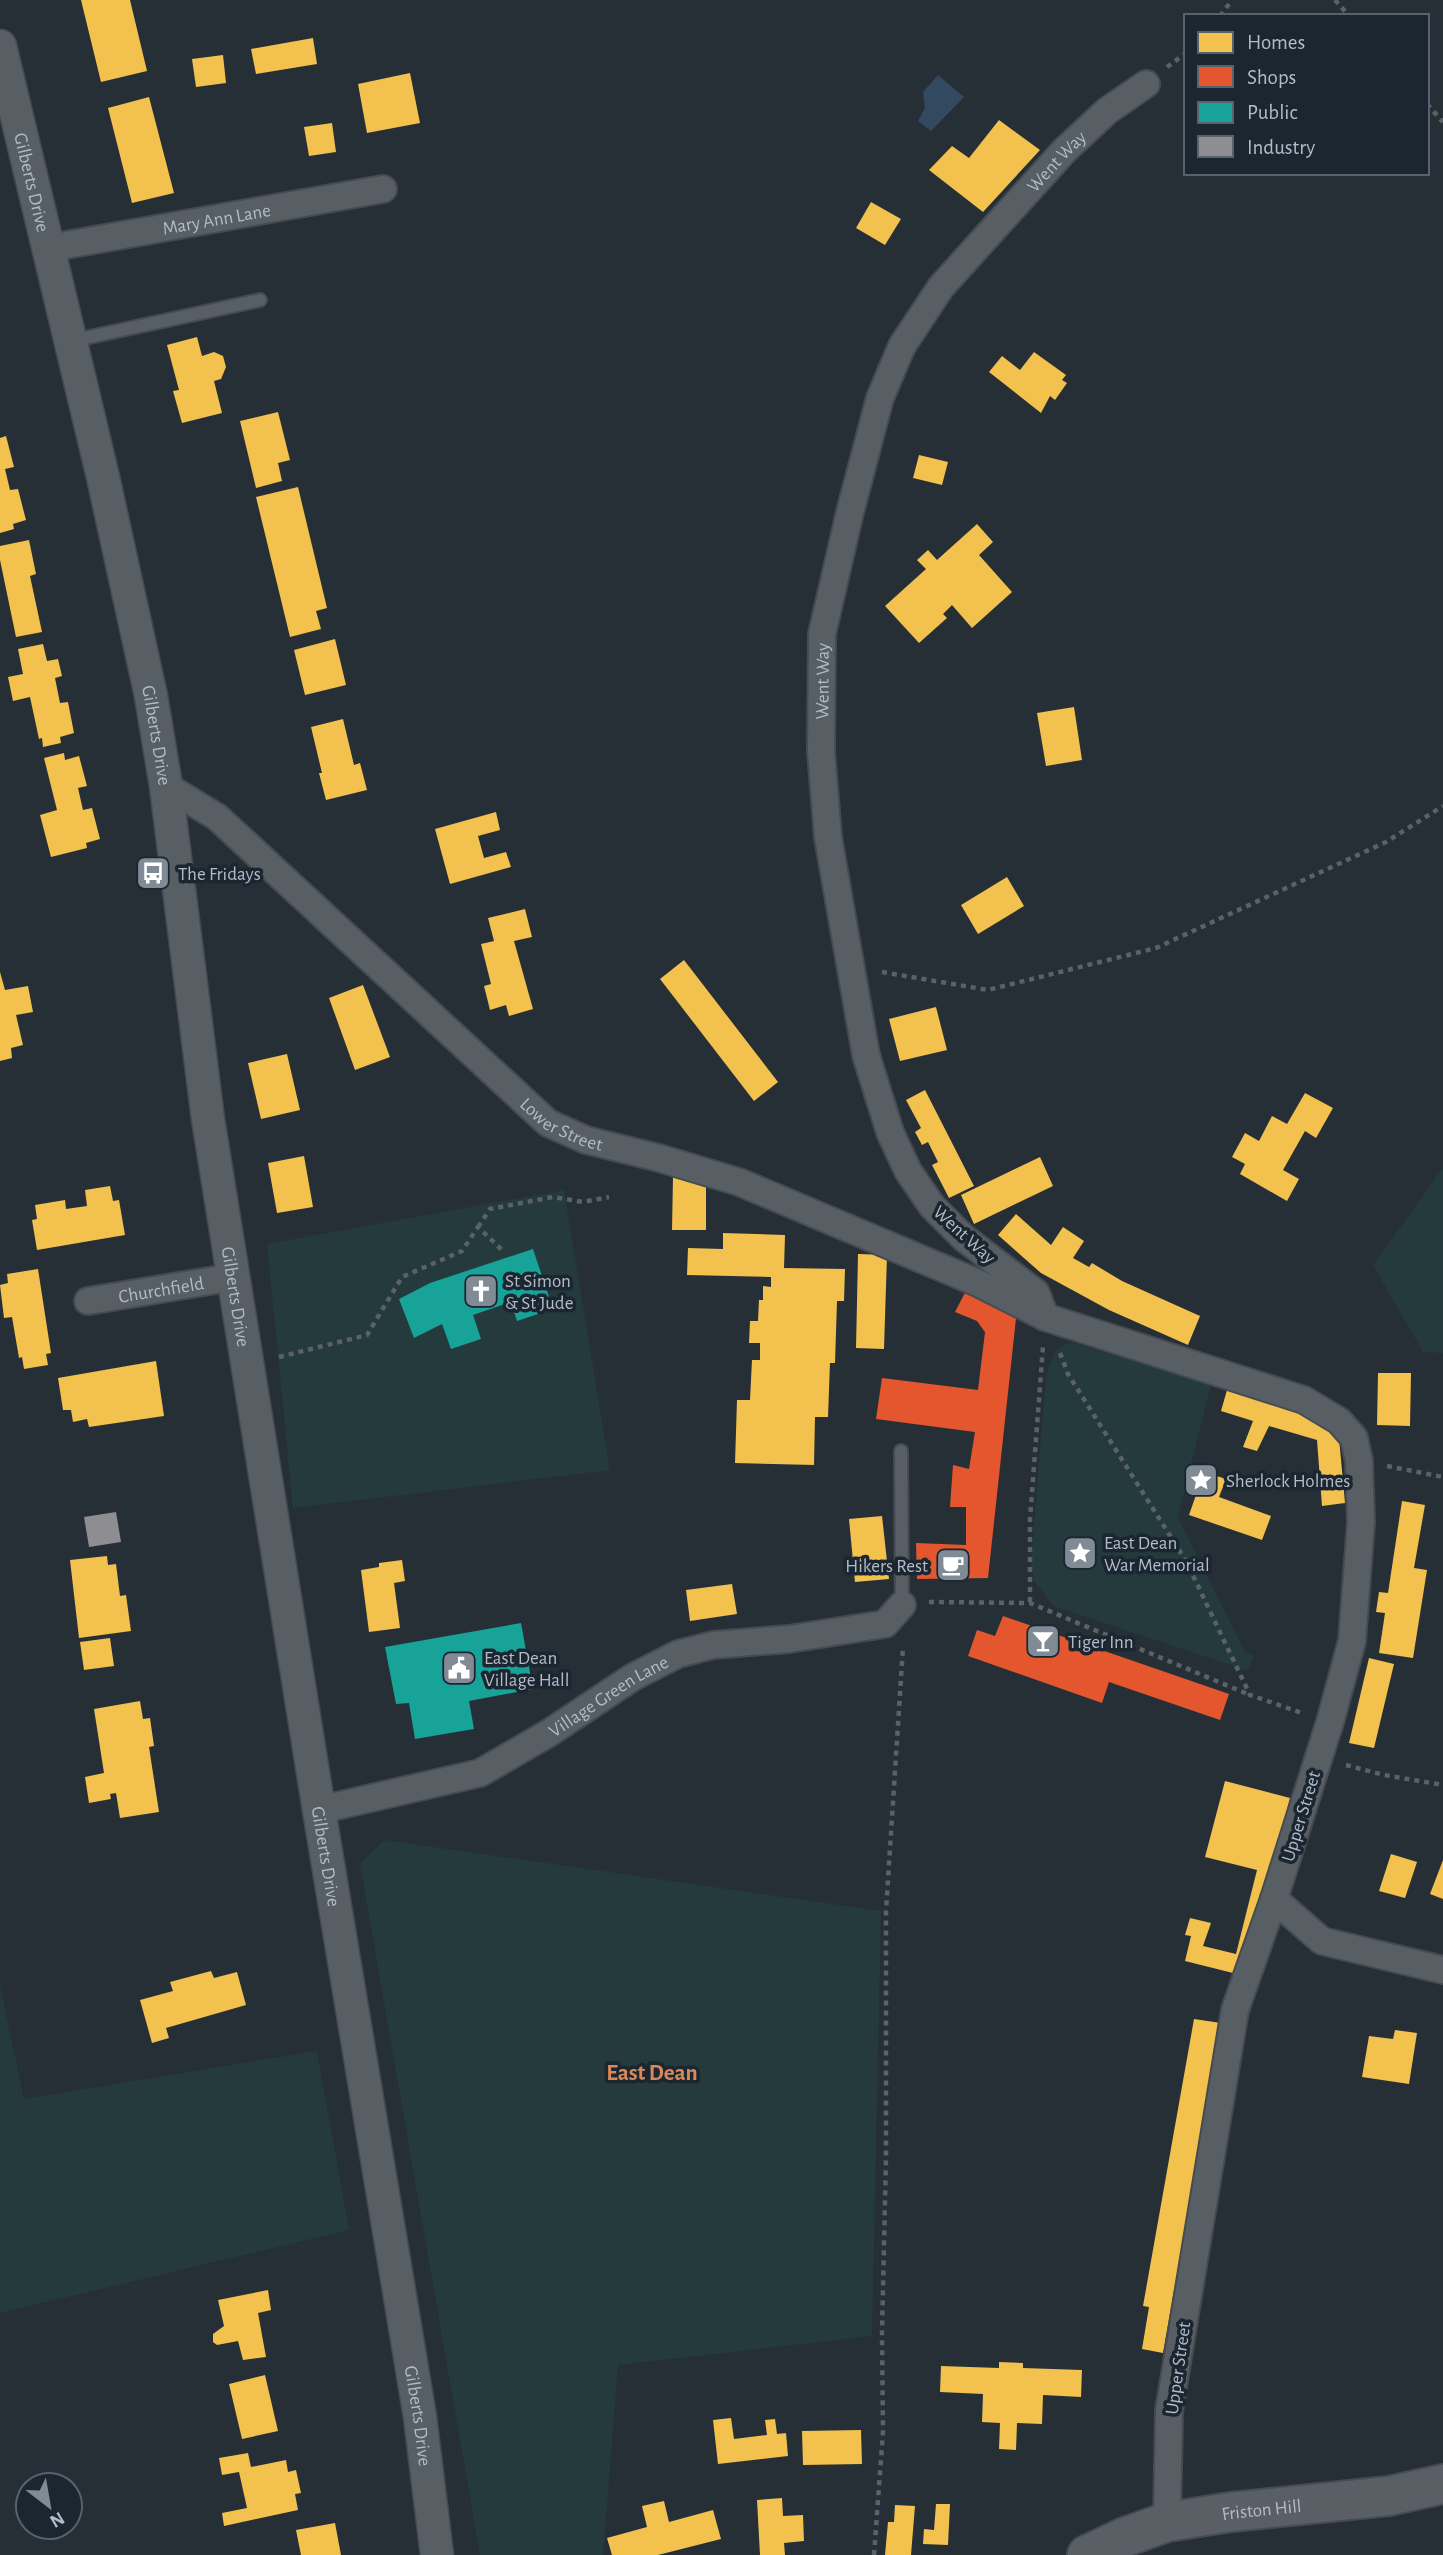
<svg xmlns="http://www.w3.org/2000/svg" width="1443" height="2555" font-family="'Alegreya Sans',sans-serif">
<rect width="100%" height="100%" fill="#272f36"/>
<!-- green -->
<path fill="#243a3c" d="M1443,1168V1353L1423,1352L1373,1265Z
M564,1190L610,1470L293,1508L267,1244Z
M1070,1342L1211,1384L1178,1518L1245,1652L1254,1656L1248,1671L1054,1606L1034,1581L1031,1564L1046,1374L1055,1351Z
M385,1840L881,1911L872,2336L618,2365L603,2555H480L360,1864Z
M0,1985L24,2099L317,2051L349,2230L0,2313Z"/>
<!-- water -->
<path fill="#334960" d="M938,75L964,97L931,131L918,121L925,108L923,92Z"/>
<!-- homes -->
<path fill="#f2c14e" d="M81,0H130L147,71L101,82Z
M313,38L317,64L256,74L251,49Z
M223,55L226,83L196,87L192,59Z
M410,73L420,123L367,133L358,84Z
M149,97L174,193L132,203L108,108Z
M999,120L1040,150L983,212L929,170L952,146L969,158Z
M332,123L336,152L309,156L304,127Z
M871,202L901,219L885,245L856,228Z
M197,337L202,356L214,352L223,356L226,367L221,379L214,381L222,413L182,423L173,391L179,390L167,345Z
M1034,352L1066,375L1062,380L1067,383L1055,400L1050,396L1041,413L989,372L1002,356L1020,370Z
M278,412L290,460L278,463L282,481L256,488L240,421Z
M6,436L14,467L5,469L10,490L18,489L26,520L13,524L14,529L0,533V438Z
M919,455L948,462L942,485L913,478Z
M298,487L327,608L316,611L321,629L290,637L256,497Z
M977,524L993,542L979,555L1012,592L972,628L952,605L943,614L947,618L919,643L885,606L926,569L917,560L928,550L937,560Z
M29,540L36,574L30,576L42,632L16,637L0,560V546Z
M335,639L346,685L305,695L294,650Z
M43,644L47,661L58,659L62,676L55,678L60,703L68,702L74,733L60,737L61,743L43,747L42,738L39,739L30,697L13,701L8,677L23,674L18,649Z
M1074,707L1082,760L1046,766L1037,713Z
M343,719L354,765L360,763L367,790L326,800L319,773H322L311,727Z
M64,753L65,760L79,756L87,786L78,788L83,810L92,808L100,839L86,843L87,848L51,857L40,815L57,810L44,758Z
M496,812L500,830L478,836L484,858L506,852L511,867L450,884L435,829Z
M1007,877L1024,906L978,934L961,905Z
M525,909L532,937L514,941L533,1009L509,1016L506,1005L490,1010L484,986L491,984L481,944L494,941L488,918Z
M684,960L778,1082L754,1101L660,979Z
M0,972L5,990L28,986L33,1012L16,1015L23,1045L11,1048L12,1058L0,1061Z
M363,985L390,1057L355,1070L329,998Z
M936,1007L947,1050L900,1061L889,1019Z
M287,1054L300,1110L261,1119L248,1063Z
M925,1090L974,1186L949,1198L932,1165L938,1162L928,1142L922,1145L915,1132L921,1128L906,1100Z
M1305,1093L1333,1108L1316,1138L1305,1131L1283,1170L1299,1179L1287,1201L1240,1174L1245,1164L1232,1157L1245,1133L1259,1141L1272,1116L1287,1124Z
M304,1156L313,1207L277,1213L268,1163Z
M1040,1157L1053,1186L974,1224L961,1195Z
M673,1177H706V1230H672Z
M110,1186L113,1201L119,1200L125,1235L37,1250L32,1220L37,1219L35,1205L65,1200L66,1209L87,1206L85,1190Z
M1016,1214L1051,1245L1063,1227L1084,1241L1073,1258L1089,1267L1092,1263L1122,1281L1200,1316L1188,1345L1109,1310L1041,1273L998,1235Z
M723,1233L785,1235L784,1268L845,1269L844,1301H837L835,1363H830L828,1417H815L814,1465L735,1463L737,1400H750L752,1360H760V1343H749L750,1321H758L759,1300H763V1286L771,1287V1277L687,1275L688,1248L723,1249Z
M858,1254L887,1255L884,1349L856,1348Z
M38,1269L51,1353L46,1354L48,1365L24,1369L22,1357L19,1358L12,1317L4,1318L0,1285L8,1283L7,1274Z
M156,1361L164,1416L89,1427L87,1419L73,1422L71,1410H63L58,1378Z
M1378,1373H1411L1410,1426L1377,1425Z
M1229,1383L1327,1423L1339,1438L1345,1503L1322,1506L1317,1440L1269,1426L1257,1451L1243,1447L1253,1421L1221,1411Z
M1204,1472L1226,1479L1219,1497L1271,1516L1262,1540L1189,1515Z
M1402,1501L1425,1505L1414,1568L1427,1570L1413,1658L1379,1653L1385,1613L1376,1612L1379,1592L1388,1593Z
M882,1516L889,1579L855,1582L849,1519Z
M107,1556L108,1565L116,1564L120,1596L126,1595L131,1631L79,1638L70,1560Z
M402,1560L405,1581L394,1583L400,1628L369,1632L361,1570L379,1567V1563Z
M732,1584L737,1614L690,1621L686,1590Z
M110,1638L114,1666L84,1670L80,1642Z
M1369,1658L1394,1664L1374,1748L1349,1743Z
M140,1701L143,1719L150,1718L154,1746L149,1747L159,1812L120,1818L116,1793L110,1794L111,1799L89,1803L85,1777L104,1773L94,1709Z
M1225,1781L1290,1798L1245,1976L1185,1961L1191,1936L1185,1935L1190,1918L1211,1923L1203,1946L1236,1954L1257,1870L1205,1857Z
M1391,1854L1417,1862L1405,1898L1379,1891Z
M1443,1860V1899L1430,1894Z
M211,1971L214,1978L237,1972L246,2005L166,2028L169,2038L152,2043L140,2000L173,1991L170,1982Z
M1194,2019L1221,2023L1163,2353L1142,2349L1149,2307L1143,2306Z
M1395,2030L1417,2033L1409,2084L1362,2077L1369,2036L1393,2039Z
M268,2290L271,2310L258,2313L266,2357L243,2360L238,2341L217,2345L213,2342V2334L224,2326L218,2300Z
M999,2362L1023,2363V2368L1082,2370L1081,2397L1043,2395L1042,2424L1017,2423L1016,2450L999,2449L1000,2423L982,2422L983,2394L940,2392L941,2366L999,2368Z
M265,2375L278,2431L242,2439L229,2384Z
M731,2418L734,2439L767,2435L765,2420L775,2419L777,2434L786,2433L788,2456L718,2464L713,2420Z
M861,2430L862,2464L803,2465L802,2431Z
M248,2453L251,2467L286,2460L288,2472L296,2470L301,2493L295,2494L298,2510L224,2526L222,2513L247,2508L239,2472L222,2475L219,2458Z
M782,2498L783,2516L803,2515L804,2541L784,2543L785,2555H760L757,2500Z
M664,2501L669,2522L713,2510L721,2539L658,2555H612L607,2538L647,2527L642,2506Z
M936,2504H950L948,2545L923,2544L924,2529L934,2530Z
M895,2505L915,2506L911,2555H885L888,2522H894Z
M335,2523L341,2555H301L296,2530Z"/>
<!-- shops -->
<path fill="#e4572e" d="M969,1285L1017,1309L988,1578L917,1579L916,1543L966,1545V1507H950L953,1465L969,1469L975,1432L876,1419L882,1378L978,1390L985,1332L977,1321L955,1312Z
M1003,1616L1229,1694L1220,1720L1109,1682L1102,1703L968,1656L977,1630L995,1636Z"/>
<!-- public -->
<path fill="#17a398" d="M533,1249L553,1309L517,1321L511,1302L473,1315L481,1339L451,1349L442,1324L414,1338L399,1299L430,1283Z
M521,1623L533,1689L469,1701L474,1729L415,1739L409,1703L396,1704L385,1647Z"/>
<!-- industry -->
<path fill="#8d8d92" d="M116,1512L121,1542L89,1547L84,1517Z"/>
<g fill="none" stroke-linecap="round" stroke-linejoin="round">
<!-- service casing -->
<g stroke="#464b51" stroke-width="16">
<path id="service" d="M71,341L260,300
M901,1451L902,1605"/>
</g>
<!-- minor casing -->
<g stroke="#464b51" stroke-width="30">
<g id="minor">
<path id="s1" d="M49,248L383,189"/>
<path id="s2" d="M166,786L217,817L548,1123L586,1140L659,1158L739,1182L978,1283L1045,1317L1304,1400L1339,1421L1354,1438L1359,1461L1361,1522L1352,1641L1330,1722L1274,1899L1235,2010L1169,2411L1167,2522"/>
<path id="s3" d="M88,1301L234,1277"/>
<path id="s4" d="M1045,1317L1036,1293L964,1238L932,1206L908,1171L890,1132L866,1055L828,837L821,751L822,634L850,512L880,398L902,346L941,287L1064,151L1107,111L1146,84"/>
<path id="s5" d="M319,1810L480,1773L549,1733L633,1677L678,1654L713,1645L789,1639L885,1624L902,1605"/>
<path d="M1274,1899L1322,1941L1443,1970"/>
</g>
</g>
<!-- tertiary casing -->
<g stroke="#464b51" stroke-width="35">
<g id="tertiary">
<path id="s6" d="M0,46L103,477L151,696L166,786L208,1119L319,1810L420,2417L437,2555"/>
</g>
</g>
<!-- primary casing -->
<g stroke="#454c53" stroke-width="42">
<g id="primary">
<path id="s7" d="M1087,2555L1125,2537L1167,2522L1231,2512L1389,2496L1443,2484"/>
</g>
</g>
<!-- path -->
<path stroke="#5b6267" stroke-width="4.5" stroke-dasharray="5 5" stroke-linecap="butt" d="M1335,0L1349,16
M1220,16L1232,0
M1167,67L1186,53
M1427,104L1443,122
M882,972L988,990L1156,948L1386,842L1443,806
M478,1227L490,1209L553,1197L583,1202L609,1197
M1060,1353L1068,1374L1186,1561L1250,1695L1302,1713
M279,1357L367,1335L402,1277L462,1251L478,1227L502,1250
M1387,1466L1443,1477
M929,1602L1030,1603L1250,1695
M1030,1602V1519L1043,1346
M1346,1765L1384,1775L1443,1785
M874,2555L883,2432L882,2333L886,2158V1911L903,1647"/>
<!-- service -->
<use href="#service" stroke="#575e64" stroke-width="12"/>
<!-- minor -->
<use href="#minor" stroke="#575e64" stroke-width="26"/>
<!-- tertiary -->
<use href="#tertiary" stroke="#575e64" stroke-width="32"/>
<!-- primary -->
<use href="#primary" stroke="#5a5f66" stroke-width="38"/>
</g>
<!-- icons -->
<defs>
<g id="bus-square" transform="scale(1.75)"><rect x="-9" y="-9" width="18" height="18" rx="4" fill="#818b95" stroke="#1b2631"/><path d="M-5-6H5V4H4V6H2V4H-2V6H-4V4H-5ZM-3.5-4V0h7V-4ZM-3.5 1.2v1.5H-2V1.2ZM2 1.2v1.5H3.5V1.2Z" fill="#fff"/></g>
<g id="church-square" transform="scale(1.75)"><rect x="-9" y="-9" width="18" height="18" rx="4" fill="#818b95" stroke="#1b2631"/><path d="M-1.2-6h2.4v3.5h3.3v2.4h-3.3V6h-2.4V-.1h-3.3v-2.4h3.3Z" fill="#fff"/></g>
<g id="sight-square" transform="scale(1.75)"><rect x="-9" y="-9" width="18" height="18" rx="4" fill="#818b95" stroke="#1b2631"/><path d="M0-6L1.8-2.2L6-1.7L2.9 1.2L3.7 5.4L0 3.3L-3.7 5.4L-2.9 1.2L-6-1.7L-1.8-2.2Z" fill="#fff"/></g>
<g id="cafe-square" transform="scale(1.75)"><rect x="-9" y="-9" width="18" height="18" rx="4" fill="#818b95" stroke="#1b2631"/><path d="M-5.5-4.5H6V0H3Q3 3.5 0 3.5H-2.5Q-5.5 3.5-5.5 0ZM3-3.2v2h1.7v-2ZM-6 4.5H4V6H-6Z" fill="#fff"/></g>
<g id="bar-square" transform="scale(1.75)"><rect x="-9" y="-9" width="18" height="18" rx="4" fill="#818b95" stroke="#1b2631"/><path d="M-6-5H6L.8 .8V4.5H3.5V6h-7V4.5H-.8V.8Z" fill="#fff"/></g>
<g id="civic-square" transform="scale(1.75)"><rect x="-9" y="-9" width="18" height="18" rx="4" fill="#818b95" stroke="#1b2631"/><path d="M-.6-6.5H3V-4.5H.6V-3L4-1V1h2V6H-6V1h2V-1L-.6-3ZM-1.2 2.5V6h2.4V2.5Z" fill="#fff"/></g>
</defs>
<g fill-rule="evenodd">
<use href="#bus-square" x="153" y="873"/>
<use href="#church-square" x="481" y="1291"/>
<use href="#sight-square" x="1201" y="1480"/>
<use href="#sight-square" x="1080" y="1553"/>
<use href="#cafe-square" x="953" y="1565"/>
<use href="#bar-square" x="1043" y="1641"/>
<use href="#civic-square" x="459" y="1668"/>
</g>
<g text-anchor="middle" stroke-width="7" stroke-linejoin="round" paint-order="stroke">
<!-- street labels -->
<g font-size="19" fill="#b1bcc8" stroke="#1b2631">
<text dy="7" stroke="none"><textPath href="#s4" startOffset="1293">Went Way</textPath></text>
<text dy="7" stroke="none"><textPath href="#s6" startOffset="140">Gilberts Drive</textPath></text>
<text dy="7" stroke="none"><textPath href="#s1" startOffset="170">Mary Ann Lane</textPath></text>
<text dy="7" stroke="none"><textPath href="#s4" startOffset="705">Went Way</textPath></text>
<text dy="7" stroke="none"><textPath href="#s6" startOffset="707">Gilberts Drive</textPath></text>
<text dy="7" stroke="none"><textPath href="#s2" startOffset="523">Lower Street</textPath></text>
<text transform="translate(965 1234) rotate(42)" y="7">Went Way</text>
<text dy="7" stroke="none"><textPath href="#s3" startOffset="74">Churchfield</textPath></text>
<text dy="7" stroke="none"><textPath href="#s6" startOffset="1274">Gilberts Drive</textPath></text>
<text dy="7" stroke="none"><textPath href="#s5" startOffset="315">Village Green Lane</textPath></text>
<text transform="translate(1300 1816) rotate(-73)" y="7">Upper Street</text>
<text dy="7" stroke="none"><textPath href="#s6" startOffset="1841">Gilberts Drive</textPath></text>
<text transform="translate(1177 2368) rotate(-82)" y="7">Upper Street</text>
<text dy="7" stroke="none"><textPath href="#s6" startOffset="2408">Gilberts Drive</textPath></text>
<text dy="7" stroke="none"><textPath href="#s7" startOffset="182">Friston Hill</textPath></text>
</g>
<!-- poi labels -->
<g font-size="19" fill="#b1bcc8" stroke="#1b2631" text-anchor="start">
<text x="178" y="880">The Fridays</text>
<text x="505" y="1287">St Simon<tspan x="505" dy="22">&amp; St Jude</tspan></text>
<text x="1226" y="1487">Sherlock Holmes</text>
<text x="1104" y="1549">East Dean<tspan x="1104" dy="22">War Memorial</tspan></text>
<text x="928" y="1572" text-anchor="end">Hikers Rest</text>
<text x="1068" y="1648">Tiger Inn</text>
<text x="484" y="1664">East Dean<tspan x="484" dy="22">Village Hall</tspan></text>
</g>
<!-- quarter labels -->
<g font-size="23" font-weight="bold" fill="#d9885b" stroke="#1b2631">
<text x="652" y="2080">East Dean</text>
</g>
</g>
<!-- legend -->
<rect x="1184" y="14" width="245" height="161" fill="#1b2631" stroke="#57626d" stroke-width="2"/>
<rect x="1198" y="32" width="35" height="21" fill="#f2c14e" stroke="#57626d" stroke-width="2"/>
<text x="1247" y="49" font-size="21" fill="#b1bcc8">Homes</text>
<rect x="1198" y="66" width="35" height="21" fill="#e4572e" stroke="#57626d" stroke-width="2"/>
<text x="1247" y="84" font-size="21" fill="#b1bcc8">Shops</text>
<rect x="1198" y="102" width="35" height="21" fill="#17a398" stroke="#57626d" stroke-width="2"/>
<text x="1247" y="119" font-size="21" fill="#b1bcc8">Public</text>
<rect x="1198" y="136" width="35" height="21" fill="#8d8d92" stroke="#57626d" stroke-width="2"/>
<text x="1247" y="154" font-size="21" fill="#b1bcc8">Industry</text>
<!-- north arrow -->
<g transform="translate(49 2506) rotate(149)"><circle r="33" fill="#1b2631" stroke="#57626d" stroke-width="2"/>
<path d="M0-5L12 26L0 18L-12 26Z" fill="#818b95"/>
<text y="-10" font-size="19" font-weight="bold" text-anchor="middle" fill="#b1bcc8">N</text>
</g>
</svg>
